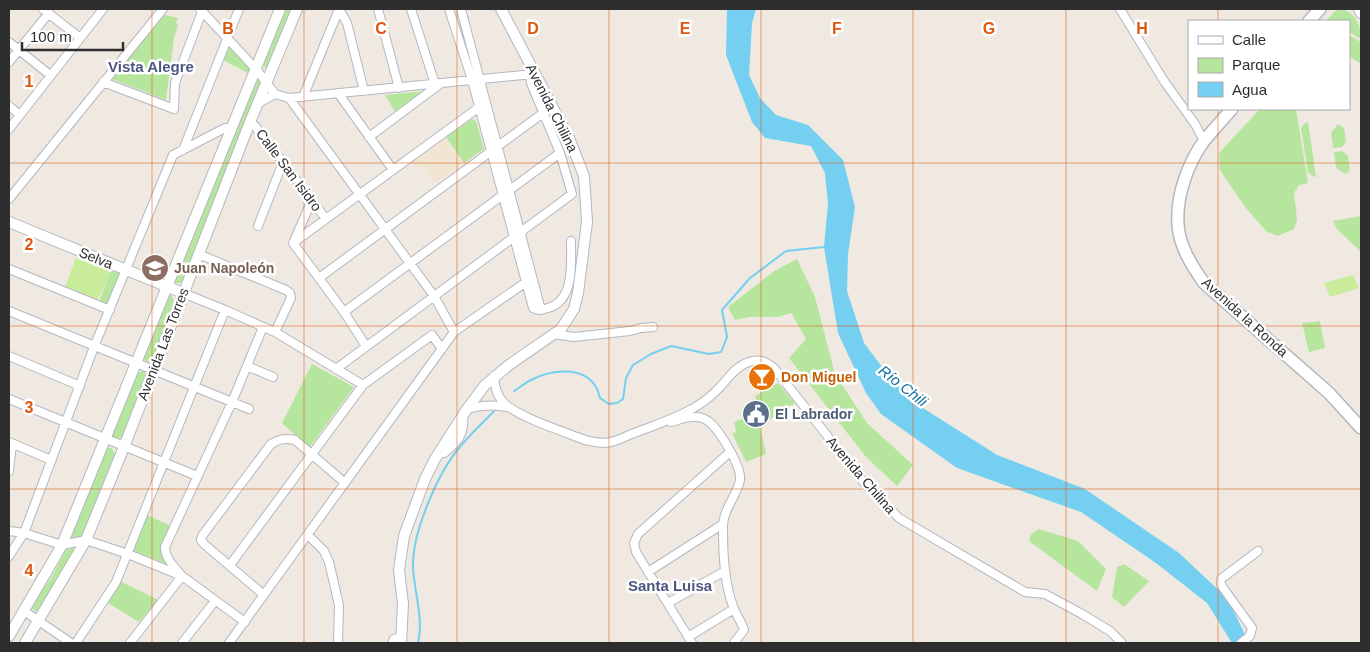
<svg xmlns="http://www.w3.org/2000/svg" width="1370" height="652" font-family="Arial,sans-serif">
<rect width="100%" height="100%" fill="#efe9e1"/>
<!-- education -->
<path fill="#f0e6d1" d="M445,137L463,164L435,183L423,165L417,169L411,160Z"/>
<!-- green -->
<path fill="#b6e59e" d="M284,9H295L268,68H265L263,65Z
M1340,9C1355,11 1361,25 1361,39L1349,32V21H1326L1334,12Z
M165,15L178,18L176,23L178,25L174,38L166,100L112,79L126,61L125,59L127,55C141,51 141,37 149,28C153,23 160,19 165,15Z
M1349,35L1361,42V64L1349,56Z
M231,44L251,66L248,73L223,60Z
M257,78L263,80L183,280L180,283H175L174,281Z
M426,91L395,112L385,95Z
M1260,109H1296L1308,183L1299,185L1294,193L1297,220L1294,229L1278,236L1267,232L1245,207L1220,170L1219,153Z
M472,119L476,121L484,149L464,163L446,137Z
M1308,122L1316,177L1312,176L1308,172L1301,128L1305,123Z
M1338,124L1344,128L1346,142L1342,147L1333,148L1331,133Z
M1342,151L1348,156L1350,170L1346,174L1336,168L1334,152Z
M1361,216V252L1337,229L1333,221Z
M78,252L124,272L110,306L99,301L111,271L76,256Z
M797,259L815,297L835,374L867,423L913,465L897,486L866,457L789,358L806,339L791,313L778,317H750L735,320L728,307L773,272Z
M171,295L175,302L152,362L149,363L142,358L166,298Z
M1320,321L1325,348L1309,352L1302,323Z
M312,364L354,387L309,448L282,423Z
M144,371L147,375L122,437L115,439L112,438L110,432L137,372Z
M778,383L795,403L764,423L755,396Z
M757,413L766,454L746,462L732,433L736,432L734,422Z
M109,447L112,449L115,453L83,537L73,539L70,536L106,449Z
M147,515L171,526L160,548L166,564L133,550Z
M1039,529L1078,541L1106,569L1097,591L1029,541L1031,534Z
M74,548L77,551L39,612L35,611L30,607L51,578L66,550Z
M1124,564L1149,581L1124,607L1112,597L1117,567Z
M120,581L158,600L139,622L108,603Z"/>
<!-- pitch -->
<path fill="#c9ec9a" d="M76,258L111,272L97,301L65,287Z
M1353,275L1359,288L1330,297L1324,283Z"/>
<!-- water -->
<path fill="#75cff0" d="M727,9H756L752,23L749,75L760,98L776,115L808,125L843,160L855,207L848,254L847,291L864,343L891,379L912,401L997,455L1085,489L1179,553L1228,599L1249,643H1232L1207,603L1156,563L1081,512L957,468L881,414L866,393L838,333L824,247L828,204L825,173L811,146L765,138L752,122L726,55Z"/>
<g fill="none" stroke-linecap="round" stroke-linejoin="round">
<!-- stream -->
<path stroke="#75cff0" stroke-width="2" d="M514,391C519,388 525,383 531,380C550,370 583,365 596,387C598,390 599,395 600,398L609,404L617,403L623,399L626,378L633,365L651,354L671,346L709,354L721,352L727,337L722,310L750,278L786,251L824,247
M418,643C424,618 414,592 413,567C412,533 438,472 460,447C470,434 483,423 494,411"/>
<!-- minor casing -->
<g stroke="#b4b7c1" stroke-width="10">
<path id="minor" d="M43,9L80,38
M200,9L256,69L275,94L289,98L533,74
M339,9L347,23L364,91
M378,9L399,88
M411,9L435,84
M449,9L472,80L533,308C538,311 542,310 548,308C575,300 571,263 571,241
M461,9L541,310
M1120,9L1164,81L1195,124L1204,141
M9,42L50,75
M9,62L49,13
M103,82L174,109L175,83L203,9
M338,93L393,170
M303,97L339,9
M289,98L434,296L454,332
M257,104L275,94
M9,106L20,115
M250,122L255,126L326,219
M9,129L103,9
M369,137L440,84
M183,150L239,9
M9,199L163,9
M258,226L283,162
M294,241L312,200
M293,243L478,108
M293,243L344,312L366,346
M198,254L286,290L290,293L291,298L275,332
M9,269L110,310
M319,278L543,113
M183,293L225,310L275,332L363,385
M9,311L249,409
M344,312L560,153
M553,334L574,337L630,331L641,328L653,327
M9,356L80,386
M247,366L273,377
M336,369L572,194L560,153L531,83L530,75
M494,376C495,386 496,394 503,402C515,416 565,432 585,440C594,442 602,444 611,442C620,440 628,435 637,432C663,422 695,412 715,392C726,382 735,366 749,362C760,358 766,362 774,368L865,484L899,518L1025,592L1045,594L1082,614L1110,631L1122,643
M9,399L197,476
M467,409C481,405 493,404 507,407
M671,422C679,420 689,416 697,417C700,417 705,419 708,421C719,429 742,467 740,480C737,496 723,509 723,526C723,553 724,584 734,609C737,616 742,623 744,630L734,643
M9,442L51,460
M9,471L12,444
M9,531L24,533L62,545L86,540L128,554L182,576L245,622
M308,535L324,551L329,562L339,605L338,643
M9,556L24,533L94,347L173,155L225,128H232
M230,565L363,385L432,335L442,349
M648,572L723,524
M264,595L204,544L201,540L202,536L271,444C279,439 285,438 295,440L345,483
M668,603L725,571
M24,611L71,643
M688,637L734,609
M76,643L116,582L225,310
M130,643L182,576C175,567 165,559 165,547L232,402L263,327
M182,643L215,601
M229,643L454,332L532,278
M392,643L394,639L402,637
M692,643L636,552L634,543L638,534L730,452
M1241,643L1250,636L1252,628L1221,585V579L1258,551"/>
</g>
<!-- tertiary casing -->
<g stroke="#b4b7c1" stroke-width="12">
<path id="tertiary" d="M1359,9L1361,13
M9,222L183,293
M444,452C456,442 464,434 462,417
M9,636L62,545L280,9
M25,643L86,540L124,447L250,122L297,9
M401,643L403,604L399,570L404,536L425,479L435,459L467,409L485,385L509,365L561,329L574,309L578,293L587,222L584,176L569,138L501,9"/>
</g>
<!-- secondary casing -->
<g stroke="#b4b7c1" stroke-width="14">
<path id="secondary" d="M1309,21L1320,9
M1232,109C1223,119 1213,130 1204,141C1188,163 1176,196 1178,224C1179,246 1192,266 1204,283L1329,393L1361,428"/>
</g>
<!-- minor -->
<use href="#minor" stroke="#fff" stroke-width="8"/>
<!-- tertiary -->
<use href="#tertiary" stroke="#fff" stroke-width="10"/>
<!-- secondary -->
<use href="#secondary" stroke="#fff" stroke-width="11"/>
</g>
<!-- grid -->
<path fill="none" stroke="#df570e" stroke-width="1" stroke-opacity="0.55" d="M152,9V643M304,9V643M457,9V643M609,9V643M761,9V643M913,9V643M1066,9V643M1218,9V21M1218,109V643M9,163H1361M9,326H1361M9,489H1361"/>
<!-- icons -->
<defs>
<g id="school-disc" transform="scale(1.4375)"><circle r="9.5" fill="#8d6e63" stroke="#fff"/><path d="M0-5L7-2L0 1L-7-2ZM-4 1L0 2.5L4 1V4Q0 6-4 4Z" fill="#fff"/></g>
<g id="bar-disc" transform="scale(1.4375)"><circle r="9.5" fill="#e8710a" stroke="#fff"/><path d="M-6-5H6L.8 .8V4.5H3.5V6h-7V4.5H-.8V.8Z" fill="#fff"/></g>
<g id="civic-disc" transform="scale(1.4375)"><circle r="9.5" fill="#5c6f8a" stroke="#fff"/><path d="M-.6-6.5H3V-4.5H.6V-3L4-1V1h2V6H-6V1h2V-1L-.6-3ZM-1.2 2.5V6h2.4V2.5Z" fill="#fff"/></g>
</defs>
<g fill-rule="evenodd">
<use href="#school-disc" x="155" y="268"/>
<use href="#bar-disc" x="762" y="377"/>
<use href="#civic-disc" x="756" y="414"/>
</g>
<g text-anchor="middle" stroke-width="5" stroke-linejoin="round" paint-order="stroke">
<!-- street labels -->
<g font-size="14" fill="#2e2e2e" stroke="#fff">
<text transform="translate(552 108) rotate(63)" y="5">Avenida Chilina</text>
<text transform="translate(289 170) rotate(53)" y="5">Calle San Isidro</text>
<text transform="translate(96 258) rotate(22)" y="5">Selva</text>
<text transform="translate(1245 317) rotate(42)" y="5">Avenida la Ronda</text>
<text transform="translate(163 344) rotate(-69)" y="5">Avenida Las Torres</text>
<text transform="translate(861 475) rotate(49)" y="5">Avenida Chilina</text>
</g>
<!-- education labels -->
<g font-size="14" font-weight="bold" fill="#785e54" stroke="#fff" text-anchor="start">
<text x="174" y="273">Juan Napoleón</text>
</g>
<!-- food labels -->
<g font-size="14" font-weight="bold" fill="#c56008" stroke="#fff" text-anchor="start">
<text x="781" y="382">Don Miguel</text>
</g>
<!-- service labels -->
<g font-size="14" font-weight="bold" fill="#4e5e75" stroke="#fff" text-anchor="start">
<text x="775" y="419">El Labrador</text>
</g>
<!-- neighbourhood labels -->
<g font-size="15" font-weight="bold" fill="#4d5680" stroke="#fff">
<text x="151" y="72">Vista Alegre</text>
<text x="670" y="591">Santa Luisa</text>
</g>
<!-- water labels -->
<g font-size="15" font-style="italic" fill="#0d6fa3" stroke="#fff">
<text transform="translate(903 386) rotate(38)" y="5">Río Chili</text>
</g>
</g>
<g font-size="16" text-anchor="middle" font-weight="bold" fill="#df570e" stroke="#fff" stroke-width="5" stroke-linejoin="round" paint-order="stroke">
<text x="228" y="34">B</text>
<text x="381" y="34">C</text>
<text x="533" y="34">D</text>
<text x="685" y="34">E</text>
<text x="837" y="34">F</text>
<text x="989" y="34">G</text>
<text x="1142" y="34">H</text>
<text x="29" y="87">1</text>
<text x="29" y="250">2</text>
<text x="29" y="413">3</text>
<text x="29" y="576">4</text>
</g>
<!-- border -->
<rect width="1370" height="652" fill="none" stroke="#2e2e2e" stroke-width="20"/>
<!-- legend -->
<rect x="1188" y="20" width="162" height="90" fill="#ffffff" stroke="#ababab"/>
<rect x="1198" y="36" width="25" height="8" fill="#ffffff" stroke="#ababab"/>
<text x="1232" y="45" font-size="15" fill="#2e2e2e">Calle</text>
<rect x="1198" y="58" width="25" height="15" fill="#b6e59e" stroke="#ababab"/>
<text x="1232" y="70" font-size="15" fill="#2e2e2e">Parque</text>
<rect x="1198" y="82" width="25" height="15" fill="#75cff0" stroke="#ababab"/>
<text x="1232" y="95" font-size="15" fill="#2e2e2e">Agua</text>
<!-- scale -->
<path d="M22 42v8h101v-8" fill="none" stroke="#2e2e2e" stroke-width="2.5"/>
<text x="30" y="42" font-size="15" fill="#2e2e2e" stroke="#ffffff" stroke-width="4" paint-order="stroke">100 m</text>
</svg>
